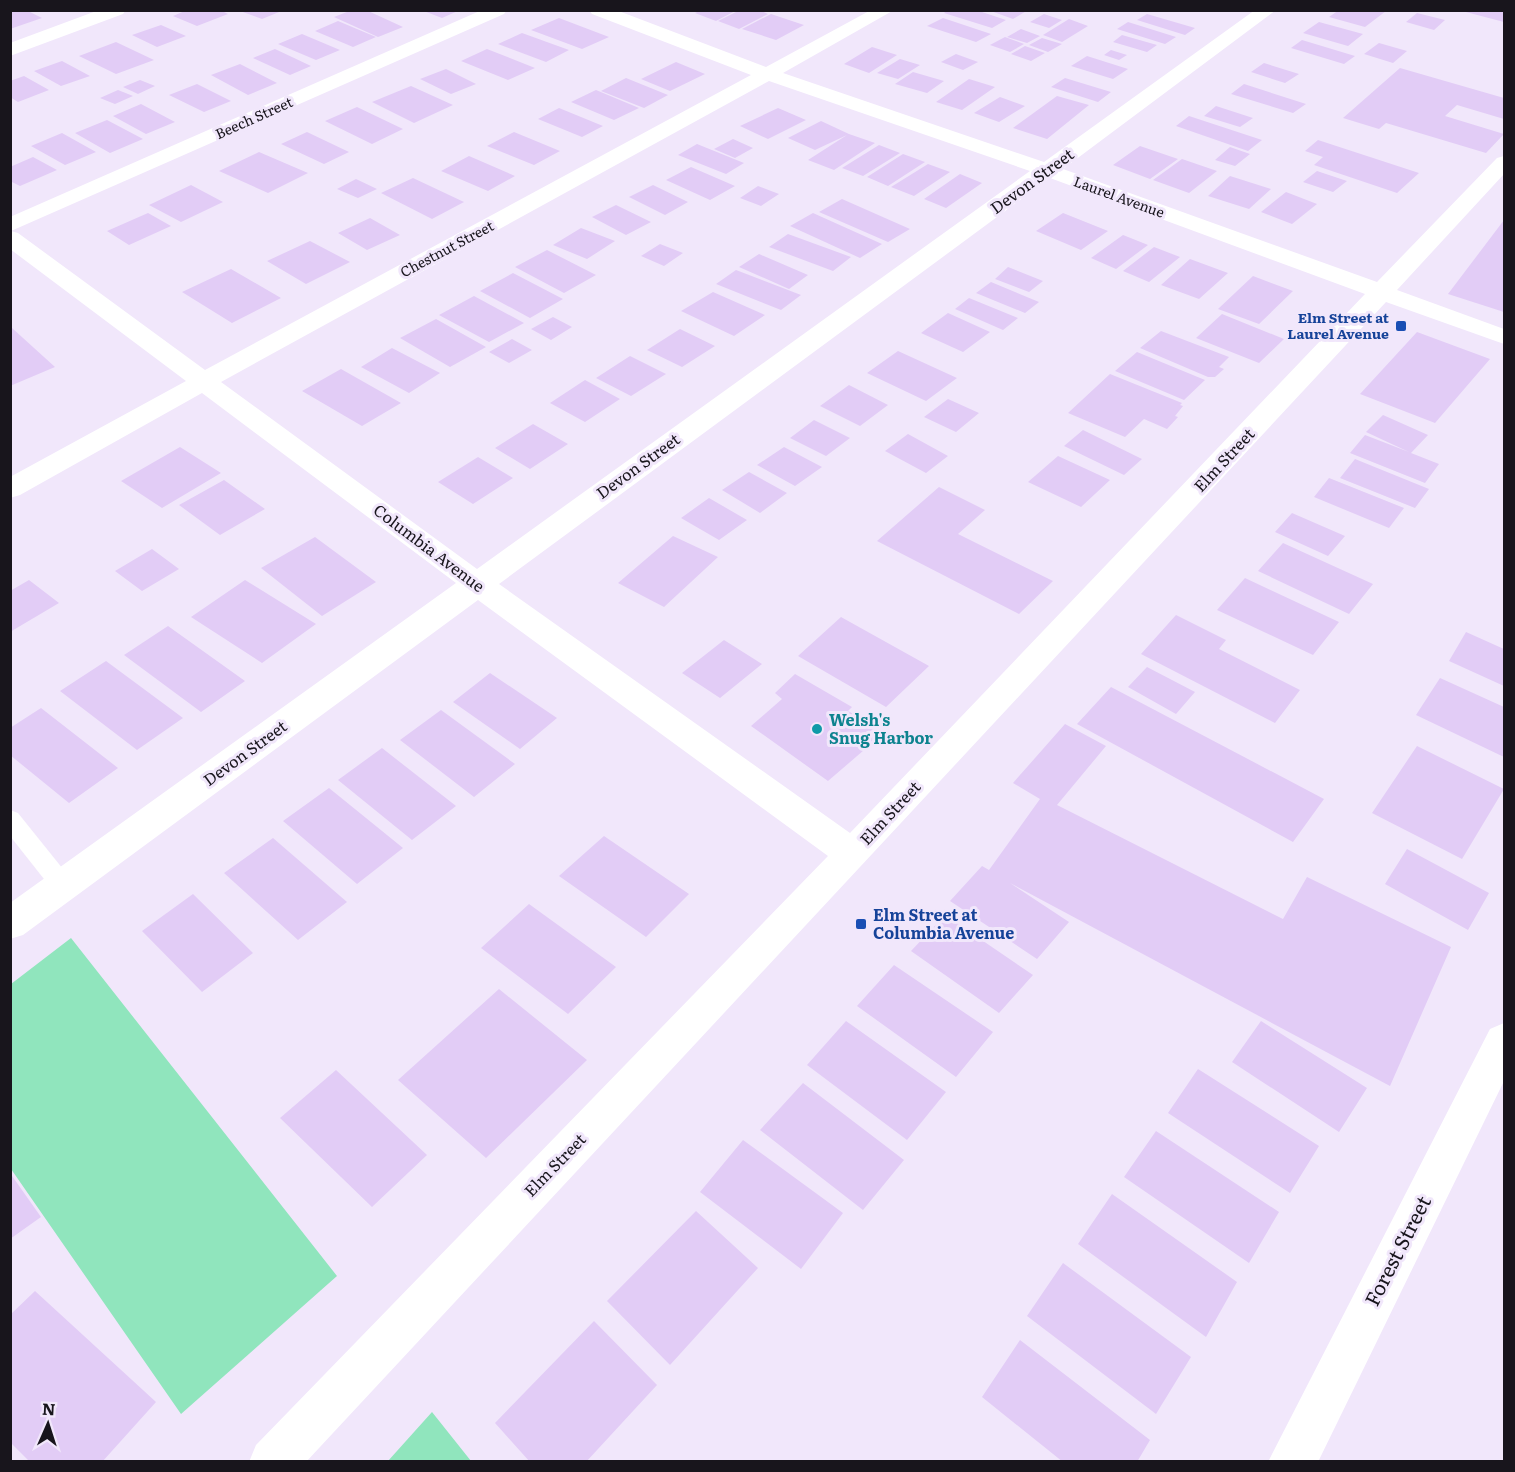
<svg xmlns="http://www.w3.org/2000/svg" width="1515" height="1472" font-family="Literata,serif">
<rect width="100%" height="100%" fill="#f1e7fb"/>
<!-- green -->
<path fill="#90e5bd" d="M71,938L337,1276L181,1414L11,1169V984Z
M432,1412L471,1461H388Z"/>
<!-- building -->
<path fill="#e2ccf6" d="M10,10H26L42,18L10,29Z
M187,10H220L228,14L197,26L173,16Z
M284,10L262,19L240,11V10Z
M352,10H366L403,27L378,37L334,17Z
M421,10H460L442,18Z
M701,10H737L716,21L695,13Z
M740,10H759L768,14L739,29L718,21Z
M948,10H976L1006,20L992,28L944,13Z
M988,10H1028L1013,19Z
M1339,10H1383L1386,11L1365,27L1329,17Z
M1504,10V22L1462,11V10Z
M1417,13L1445,20L1434,30L1406,22Z
M771,14L804,25L776,40L742,29Z
M1044,14L1062,20L1049,28L1030,22Z
M1147,14L1195,28L1185,35L1137,20Z
M559,18L609,37L582,49L531,30Z
M943,18L991,34L976,42L927,26Z
M1069,19L1088,26L1062,42L1043,35Z
M338,21L376,37L353,47L315,31Z
M1128,22L1176,37L1165,44L1117,29Z
M1319,22L1363,34L1348,46L1303,33Z
M161,25L186,36L157,47L132,35Z
M1021,29L1040,36L1027,43L1007,37Z
M522,33L569,50L546,62L498,44Z
M302,34L340,50L316,60L278,44Z
M1122,35L1157,45L1147,52L1113,42Z
M1005,37L1024,44L1010,52L990,45Z
M1042,38L1062,44L1048,52L1029,45Z
M1302,40L1355,56L1344,64L1291,48Z
M116,42L154,60L116,74L79,56Z
M1379,43L1407,51L1393,63L1364,54Z
M1025,46L1045,53L1031,61L1011,54Z
M872,47L897,55L869,73L844,64Z
M275,49L311,66L290,75L253,58Z
M487,49L535,68L508,80L461,61Z
M1111,50L1127,55L1119,60L1104,55Z
M956,54L978,62L963,70L941,62Z
M1087,56L1128,69L1113,79L1071,66Z
M900,59L920,65L898,79L877,73Z
M62,61L90,76L61,86L34,71Z
M676,62L705,74L670,91L641,79Z
M1264,63L1299,74L1285,83L1251,72Z
M240,64L277,83L248,95L211,75Z
M1400,68L1504,98V119L1457,105L1445,116L1504,134L1486,153L1386,123L1379,129L1343,118Z
M446,69L476,84L451,94L420,79Z
M913,72L944,81L927,93L895,84Z
M24,76L49,90L18,102L10,97V81Z
M626,78L668,95L644,108L601,91Z
M1065,78L1111,92L1098,102L1051,87Z
M969,79L995,87L962,110L936,102Z
M140,80L155,86L138,94L123,87Z
M197,84L231,101L204,112L169,95Z
M1244,84L1306,104L1293,113L1231,94Z
M411,86L453,105L414,123L372,102Z
M118,90L133,96L115,104L100,98Z
M596,90L639,108L614,120L571,102Z
M1057,96L1089,105L1047,139L1013,128Z
M1000,97L1025,106L999,122L974,113Z
M141,104L175,122L146,134L113,116Z
M1216,106L1253,118L1240,127L1204,116Z
M357,107L403,129L372,144L325,121Z
M559,108L603,126L582,137L538,119Z
M778,108L806,120L768,139L740,126Z
M1189,116L1262,140L1248,151L1176,126Z
M107,120L143,139L110,153L75,133Z
M821,121L849,134L875,143L834,170L808,160L847,135L815,150L788,138Z
M307,132L349,152L324,164L281,144Z
M514,132L560,151L534,165L487,146Z
M62,133L96,152L65,165L31,146Z
M733,139L753,148L735,158L714,149Z
M1318,140L1419,173L1397,193L1314,165L1323,157L1305,151Z
M697,144L744,163L726,174L678,155Z
M879,145L900,153L863,176L842,168Z
M1140,146L1178,159L1150,179L1113,165Z
M1230,147L1250,154L1235,166L1215,160Z
M259,152L308,173L268,193L219,171Z
M903,154L925,162L888,186L867,177Z
M469,156L515,176L488,191L441,171Z
M33,157L57,170L20,186L10,181V167Z
M1182,159L1217,171L1189,193L1153,180Z
M928,164L950,172L914,196L891,187Z
M691,167L735,186L710,200L666,180Z
M1317,171L1347,181L1333,192L1303,182Z
M960,174L982,183L946,208L924,199Z
M1230,176L1271,189L1249,209L1208,196Z
M413,178L464,202L432,219L381,193Z
M356,179L377,189L358,198L337,189Z
M191,185L223,202L181,222L149,205Z
M653,185L688,202L665,215L629,197Z
M758,186L779,194L761,206L740,198Z
M1286,192L1317,204L1292,224L1261,212Z
M842,199L910,229L888,242L819,212Z
M616,205L651,222L626,235L592,217Z
M148,213L171,226L129,245L107,231Z
M813,213L882,244L860,258L790,226Z
M1063,213L1108,231L1081,250L1036,231Z
M370,218L400,235L367,250L338,233Z
M1504,220V312L1448,294Z
M581,228L615,241L587,259L553,245Z
M788,234L851,257L833,271L769,247Z
M1123,235L1148,245L1116,269L1091,258Z
M310,241L350,262L306,284L267,261Z
M660,244L683,253L664,266L641,256Z
M1154,247L1180,257L1149,282L1123,271Z
M547,250L596,275L564,293L515,267Z
M759,254L808,275L789,289L739,267Z
M1190,259L1228,273L1199,299L1161,285Z
M1008,267L1043,281L1029,292L995,279Z
M231,269L281,298L232,323L182,292Z
M736,270L801,295L781,310L716,284Z
M513,273L563,299L530,318L480,291Z
M1253,276L1293,291L1259,324L1218,309Z
M991,282L1039,302L1025,313L976,293Z
M713,292L765,315L734,336L681,311Z
M474,296L524,323L489,342L439,315Z
M969,298L1018,318L1003,330L955,309Z
M948,313L990,332L963,352L921,333Z
M1222,314L1284,339L1259,363L1196,338Z
M553,317L572,327L551,340L531,329Z
M436,319L486,347L450,367L400,338Z
M12,328L55,367L10,386Z
M680,329L715,346L682,367L647,350Z
M1161,331L1229,357L1219,367L1224,369L1215,377H1208L1140,348Z
M1417,332L1490,359L1435,423L1360,394Z
M512,339L532,350L509,363L489,352Z
M392,348L440,373L409,393L361,367Z
M898,351L957,378L926,401L867,373Z
M1137,352L1205,380L1184,400L1115,371Z
M630,356L666,374L631,396L596,378Z
M341,369L401,403L362,426L302,391Z
M1110,374L1182,403L1180,405L1183,406L1175,416L1178,417L1167,429L1144,419L1125,437L1068,413Z
M585,380L620,399L585,422L550,403Z
M849,385L888,405L860,426L820,406Z
M948,399L979,413L956,432L924,417Z
M1383,415L1428,435L1411,453L1439,464L1425,483L1350,453L1365,435L1409,452L1366,432Z
M814,420L850,438L826,456L790,438Z
M533,424L568,444L530,469L495,448Z
M1083,430L1142,459L1124,475L1064,446Z
M908,434L948,456L926,473L885,451Z
M180,447L221,473L162,508L121,481Z
M784,447L822,467L795,486L757,465Z
M1058,456L1110,480L1081,507L1028,482Z
M478,457L513,478L473,504L438,482Z
M1355,459L1429,489L1415,508L1340,478Z
M749,472L787,493L760,513L722,490Z
M1329,478L1404,508L1389,528L1314,497Z
M224,480L265,509L220,535L179,505Z
M939,487L985,510L958,534L1053,581L1019,614L877,541Z
M709,498L747,520L719,540L681,518Z
M1292,513L1345,536L1328,556L1275,532Z
M673,536L718,557L664,607L618,583Z
M315,537L376,582L322,616L261,568Z
M1283,543L1373,584L1349,614L1258,571Z
M152,549L179,569L142,591L115,571Z
M1245,578L1339,622L1313,655L1217,610Z
M29,580L59,603L10,632V591Z
M245,580L316,624L262,663L191,617Z
M1176,615L1226,640L1219,649L1300,690L1275,723L1141,654Z
M841,617L929,666L886,707L798,656Z
M168,626L245,681L201,712L124,655Z
M1466,632L1504,649V686L1449,661Z
M724,640L762,664L720,698L682,673Z
M106,661L183,718L137,750L60,691Z
M1147,667L1195,692L1176,714L1128,687Z
M490,673L557,718L520,749L453,702Z
M795,674L852,707L848,711L885,732L828,781L751,726L782,699L775,693Z
M1440,678L1504,707V757L1416,715Z
M1111,687L1324,799L1293,842L1077,724Z
M41,708L118,768L69,803L10,755V728Z
M441,710L515,764L474,797L400,740Z
M1065,724L1106,746L1057,805L1283,919L1307,877L1451,947L1390,1086L1010,883L1069,922L1037,959L950,901L982,866L989,870L1040,799L1013,783Z
M1417,746L1504,789L1462,859L1372,813Z
M382,748L456,806L412,840L338,780Z
M329,788L403,848L357,884L283,821Z
M604,836L689,894L646,937L559,876Z
M273,838L347,902L298,940L224,873Z
M1407,849L1489,893L1468,930L1385,884Z
M193,894L253,953L202,992L142,931Z
M529,904L616,967L568,1014L481,948Z
M945,915L1033,975L999,1013L911,951Z
M894,965L993,1032L956,1077L857,1006Z
M499,989L587,1060L486,1158L398,1080Z
M846,1021L946,1092L907,1140L807,1065Z
M1261,1021L1367,1088L1339,1132L1232,1062Z
M1198,1069L1319,1146L1290,1193L1168,1113Z
M336,1070L427,1155L372,1207L280,1118Z
M803,1083L904,1160L863,1210L760,1130Z
M1156,1131L1279,1212L1249,1263L1124,1177Z
M743,1140L843,1213L801,1269L700,1192Z
M10,1173L41,1217L10,1239Z
M1112,1194L1237,1282L1206,1337L1078,1244Z
M696,1211L758,1268L670,1365L607,1301Z
M1063,1263L1191,1357L1156,1414L1027,1316Z
M35,1291L156,1402L102,1462H30L10,1442V1315Z
M594,1321L657,1385L586,1462H530L495,1423Z
M1020,1340L1150,1440L1137,1462H1063L982,1397Z"/>
<g fill="none" stroke-linecap="round" stroke-linejoin="round">
<!-- lane -->
<path fill="#fff" fill-rule="evenodd" d="M10,810L18,813L71,879L74,886L71,893L63,895L55,893L10,836Z"/>
<!-- street -->
<path fill="#fff" fill-rule="evenodd" d="M99,10H126L123,14L10,56V43Z
M482,10H507L504,14L11,231L18,233L205,370L751,75L592,14L589,10H616L766,67L871,10H894L783,73L1044,162L1255,10H1276L1063,169L1377,282L1497,158L1504,156V174L1397,290L1504,329V344L1386,302L306,1462H249L256,1445L828,856L478,600L23,935L10,939V903L456,583L202,393L20,495L10,498V477L186,381L10,249V217ZM769,81L1030,171L477,569L221,382ZM1050,178L1365,294L850,833L499,584Z
M1504,1023V1081L1318,1462H1268L1490,1029Z"/>
</g>
<!-- markers -->
<g fill="#1a4fb4" stroke="#f1e7fb" stroke-width="2">
<rect x="1395" y="320" width="12" height="12" rx="3"/>
<rect x="855" y="918" width="12" height="12" rx="3"/>
</g>
<circle fill="#0f9aa8" stroke="#f1e7fb" stroke-width="2" cx="817" cy="729" r="6"/>
<g text-anchor="middle" stroke-width="6" stroke-linejoin="round" paint-order="stroke">
<!-- far-street labels -->
<g font-size="14" fill="#18151c" stroke="#f1e7fb">
<text transform="translate(254 118) rotate(-24)" y="5">Beech Street</text>
<text transform="translate(1119 197) rotate(20)" y="5">Laurel Avenue</text>
<text transform="translate(447 249) rotate(-28)" y="5">Chestnut Street</text>
</g>
<!-- far-transit labels -->
<g font-size="14" font-weight="bold" fill="#164399" stroke="#f1e7fb" text-anchor="end">
<text x="1389" y="323">Elm Street at<tspan x="1389" dy="16">Laurel Avenue</tspan></text>
</g>
<!-- street labels -->
<g font-size="16" fill="#18151c" stroke="#f1e7fb">
<text transform="translate(1032 181) rotate(-36)" y="6">Devon Street</text>
<text transform="translate(1224 460) rotate(-47)" y="6">Elm Street</text>
<text transform="translate(638 466) rotate(-36)" y="6">Devon Street</text>
<text transform="translate(429 548) rotate(37)" y="6">Columbia Avenue</text>
<text transform="translate(245 753) rotate(-36)" y="6">Devon Street</text>
<text transform="translate(890 813) rotate(-47)" y="6">Elm Street</text>
<text transform="translate(555 1165) rotate(-46)" y="6">Elm Street</text>
</g>
<!-- culture labels -->
<g font-size="16" font-weight="bold" fill="#0d838f" stroke="#f1e7fb" text-anchor="start">
<text x="829" y="726">Welsh's<tspan x="829" dy="18">Snug Harbor</tspan></text>
</g>
<!-- transit labels -->
<g font-size="16" font-weight="bold" fill="#164399" stroke="#f1e7fb" text-anchor="start">
<text x="873" y="921">Elm Street at<tspan x="873" dy="18">Columbia Avenue</tspan></text>
</g>
<!-- near-street labels -->
<g font-size="20" fill="#18151c" stroke="#f1e7fb">
<text transform="translate(1398 1251) rotate(-63)" y="7">Forest Street</text>
</g>
</g>
<!-- border -->
<rect width="1515" height="1472" fill="none" stroke="#18151c" stroke-width="24"/>
<!-- north arrow -->
<g transform="translate(48 1424) rotate(3)" stroke="#f1e7fb" stroke-width="4.5" paint-order="stroke">
<path d="M0-4.5L10 22L0 15L-10 22Z" fill="#18151c"/>
<text y="-9" font-size="16" font-weight="bold" text-anchor="middle" fill="#18151c">N</text>
</g>
</svg>
